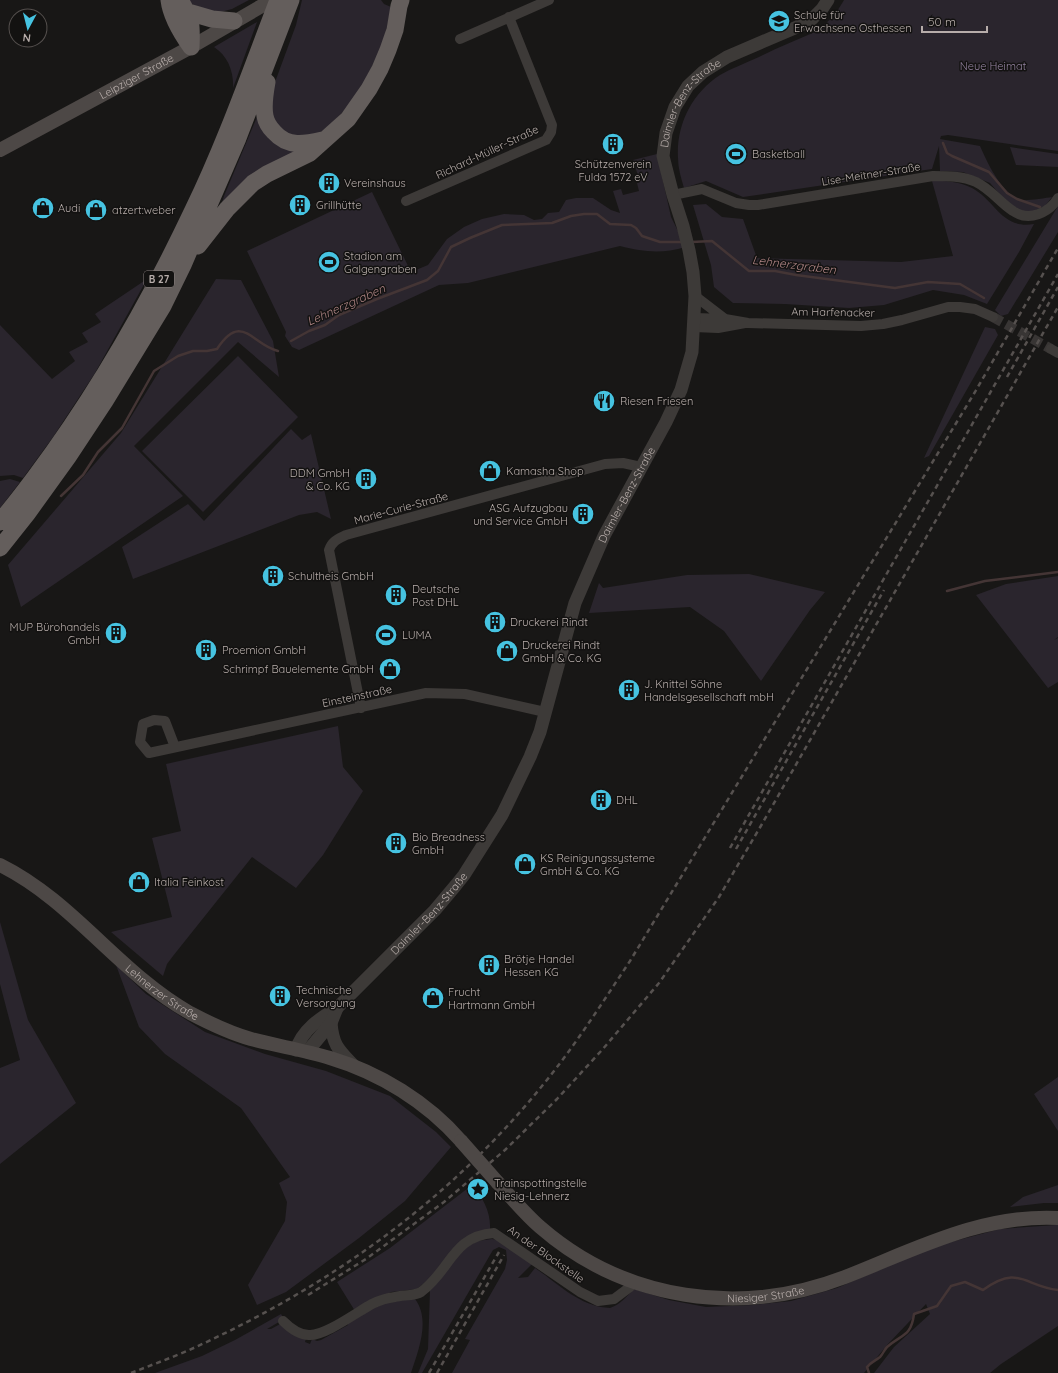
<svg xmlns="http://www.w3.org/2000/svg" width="1058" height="1373" font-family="Quicksand,sans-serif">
<rect width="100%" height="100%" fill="#181716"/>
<!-- green -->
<path fill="#2a252d" d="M183,0H249L232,9L213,14Z
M302,0H381L384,4L391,7L384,42L358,95L333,123L317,135L289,136L273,123L271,93L296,25Z
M844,0H1058V151L948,135L941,136L940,139L980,146C987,162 1002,195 1021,200C1026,201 1046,198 1052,197L1045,206L1034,211H1023L1014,208L1003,198L990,183L963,172L940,171L939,146L932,169L743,197L706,181L684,188C681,178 678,168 678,158C676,125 692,93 720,75C732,68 746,63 759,57C777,48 796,40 815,32C828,23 836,14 844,0Z
M257,22L233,88C234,72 228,56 214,47Z
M259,112L299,149L221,206L224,196Z
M1010,147L1058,154V167L1016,165Z
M657,154L671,217L686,247C661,254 644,252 620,246L468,283L439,285L299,350L292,347L285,336L286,332L247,251L372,192L411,272L428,265L447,239L464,227L482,219L504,214L524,215L534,220L542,219L548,213L559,212L566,200L576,198H593L611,210L620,213L613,191L621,189L623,195L639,191L637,183L640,182L633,160Z
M932,181C947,181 958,181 972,188C995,200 1002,230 1034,224L1019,252L987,304L964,295L933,290L884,305L849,308L785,304L733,303L714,287L711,265L693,205L706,204L722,217L743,219L757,258L901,262L953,256Z
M1058,206V232L1008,314L1001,316L995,310Z
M147,279L95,373L53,437L23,478L14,475L0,476V325L52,379L75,361L69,352L88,342L82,333L101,322L95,314Z
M216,279L241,280L273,341L279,377L238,342L134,446L183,496L21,607L8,565L121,433Z
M985,327L995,329L998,335L929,456L924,458Z
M238,356L298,417L203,512L142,451Z
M291,429L302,440L311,434L331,519L317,512L299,515L133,579L122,547L188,504L204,521Z
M10,479L20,482L0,508V481Z
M749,574L825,592L810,610L761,681L724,631L690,607L589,613L599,583L603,588L687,575Z
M1058,576V637L1054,640L1058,638V682L1048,688L976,595L1006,584Z
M338,726L343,767L363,791L323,855L296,888L252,857L173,956L167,964L163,976L111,932L172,917L152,838L181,831L166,764Z
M0,922L28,1020L76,1103L0,1164V1068L20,1060L0,984Z
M116,965L146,994L205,1032L265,1054L326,1071L390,1096L436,1132L451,1147L405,1201L359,1238L286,1292L257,1305L248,1285L285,1221L287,1202L279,1183L290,1177L241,1108L165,1054L139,1027Z
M1058,1077V1131L1034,1094Z
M472,1185C483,1197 491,1213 490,1229L417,1289L391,1292L355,1311L337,1282L390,1248Z
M1058,1185V1203H1044L1010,1207L1023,1197Z
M1056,1225H1058V1326L1001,1364L990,1373H874L894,1347L930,1314L926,1304L888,1344L864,1373H452L470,1340L465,1339L505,1269L507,1260L506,1250L499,1247L493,1250L490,1255L422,1373H418L428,1349L430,1290L461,1251L477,1241L492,1239L498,1240L533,1263L518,1278L528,1277L535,1268C556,1282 575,1302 601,1307C603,1307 607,1308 610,1308C620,1305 627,1296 634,1289L669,1300L706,1307L753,1305L791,1301L837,1288L932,1247L1000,1229Z
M394,1299H415C431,1320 418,1351 411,1373H155L202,1356L235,1340L281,1314L284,1319L267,1329H271L282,1323L306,1338L305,1342L310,1344L312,1339L317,1341L321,1340L348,1325L346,1321Z"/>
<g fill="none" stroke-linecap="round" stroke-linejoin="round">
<!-- stream -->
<path stroke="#443535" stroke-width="2.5" d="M943,143L947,153L952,156L989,172L1007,193L1017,199L1040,207
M692,242L712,241L749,271H775L796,275L895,288L928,282L960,284L984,298
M291,341L309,331L325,325L339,315L377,299L427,280L438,271L451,247L470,238L502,225L552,223L571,216L584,214H597L610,224L631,225L636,228L642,236L660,242H683
M61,496L83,475L98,452L122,428L154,371L178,356L193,351H207L217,349C242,311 252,345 278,351
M947,591L985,581L1058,572
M869,1373L867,1367C871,1362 875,1361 880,1357C883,1354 884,1350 887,1347C902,1334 911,1337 914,1314L937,1306L951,1286L965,1282L983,1290C1019,1264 1024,1286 1058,1290"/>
<!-- minor-tunnel -->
<path stroke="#383534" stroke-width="10" stroke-dasharray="10 5" stroke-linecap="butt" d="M993,317L1051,349"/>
<!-- minor -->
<path stroke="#3d3a38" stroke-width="10" d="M460,39L549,0
M673,195L702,189L736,203L749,205H758L933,176C947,176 963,176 976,182C992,190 999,202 1013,211C1029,222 1049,213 1058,198
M406,201L546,140L551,132L552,125L509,17
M695,296L725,319
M695,318L725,319L748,323L861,326L883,324L902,320L948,307H960L975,309L993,317
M694,327L718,328L745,323
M1051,349L1058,353
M361,708L329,550C332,541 338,539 346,535L605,464L623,463L641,467
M175,747L165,721L154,720L143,724L140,742L149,753L426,693L465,694L545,712
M283,1321C290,1328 299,1335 309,1335C325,1336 357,1312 372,1304C378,1301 387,1298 395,1297C402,1295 415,1296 421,1292C451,1270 452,1236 494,1233L580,1292L598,1301L614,1299L630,1287L634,1282"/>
<!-- tertiary -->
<g stroke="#3d3a38" stroke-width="13">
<path d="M331,1023C333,1046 339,1050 354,1066"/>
<path id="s1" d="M296,1050C302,1030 320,1018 337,1008L435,910L456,885L464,875L502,815L530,757L540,732L575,603L604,536L666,422L681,390L692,352L695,296L693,272L689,250L683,226L673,195L663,156L666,133L675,107L688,86L703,72L727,57L797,27L812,19L822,9L828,0"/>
<path d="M307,1052L331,1023L337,1008"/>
</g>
<!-- secondary -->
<g stroke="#4d4846" stroke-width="14">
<path id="s2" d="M0,150L191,47L272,0"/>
<path id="s3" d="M0,865C73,901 119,973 190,1013C209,1023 230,1033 251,1039C277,1046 304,1050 330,1058C380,1073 427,1102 461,1141"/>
<path id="s4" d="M498,1183C512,1198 525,1214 540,1227C625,1301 741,1317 845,1277C914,1250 981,1214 1058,1218"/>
</g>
<!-- trunk -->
<path stroke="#645e5c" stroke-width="17" d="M169,0C171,17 181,33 191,47
M180,0C192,19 192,25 191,47
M188,12L212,19L234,21
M267,82C265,93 263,106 265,116C266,122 270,128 274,132C288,148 305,144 323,140
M198,246L227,209L253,183L267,174L310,153L348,119L369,89L380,69L388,50L395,30L399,6L401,0
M0,522C12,507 24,492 35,477C97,394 149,303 193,210C226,142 251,70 278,0
M0,548L27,514L68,457L105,401L163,306L183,265L238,138L291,0"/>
<!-- rail -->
<path stroke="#56514f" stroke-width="2.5" stroke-dasharray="5 4" stroke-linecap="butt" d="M1007,377L1058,287
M730,848L1058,274
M736,849L884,590
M308,1295L366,1259L444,1202L505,1150L557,1099L602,1050L659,983L719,897L762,824L1058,307
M131,1373C149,1366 168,1359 187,1351C325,1289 446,1204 542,1086C575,1046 602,1003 630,961L975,392L1058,248
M429,1373L499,1252
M437,1373L504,1255"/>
<!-- secondary-bridge -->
<path stroke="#4d4846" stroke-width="14" d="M461,1141L498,1183"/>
</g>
<!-- icons -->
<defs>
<g id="university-disc" transform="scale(1.15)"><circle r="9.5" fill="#46c3e1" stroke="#131211"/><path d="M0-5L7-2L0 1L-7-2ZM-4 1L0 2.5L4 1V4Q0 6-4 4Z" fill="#111"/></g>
<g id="building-disc" transform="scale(1.15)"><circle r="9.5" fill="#46c3e1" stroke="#131211"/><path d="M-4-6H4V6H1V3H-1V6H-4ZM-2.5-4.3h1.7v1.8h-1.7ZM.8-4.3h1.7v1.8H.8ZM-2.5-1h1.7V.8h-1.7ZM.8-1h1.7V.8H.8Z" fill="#111"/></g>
<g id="stadium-disc" transform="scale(1.15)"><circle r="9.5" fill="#46c3e1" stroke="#131211"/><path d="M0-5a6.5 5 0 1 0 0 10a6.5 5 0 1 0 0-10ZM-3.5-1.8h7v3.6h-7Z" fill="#111"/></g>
<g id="shop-disc" transform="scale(1.15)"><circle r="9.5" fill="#46c3e1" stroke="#131211"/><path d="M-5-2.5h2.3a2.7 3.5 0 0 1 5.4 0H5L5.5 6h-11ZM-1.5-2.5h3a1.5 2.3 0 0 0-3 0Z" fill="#111"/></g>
<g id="restaurant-disc" transform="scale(1.15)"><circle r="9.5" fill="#46c3e1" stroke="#131211"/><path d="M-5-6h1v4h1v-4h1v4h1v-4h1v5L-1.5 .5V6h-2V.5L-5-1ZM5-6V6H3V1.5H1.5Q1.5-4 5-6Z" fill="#111"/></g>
<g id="sight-disc" transform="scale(1.15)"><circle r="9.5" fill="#46c3e1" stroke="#131211"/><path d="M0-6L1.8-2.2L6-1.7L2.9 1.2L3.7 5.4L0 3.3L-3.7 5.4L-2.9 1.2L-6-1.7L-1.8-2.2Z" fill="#111"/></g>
</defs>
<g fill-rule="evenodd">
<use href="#university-disc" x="779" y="21"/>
<use href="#building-disc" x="613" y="144"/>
<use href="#stadium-disc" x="736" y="154"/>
<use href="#building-disc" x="329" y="183"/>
<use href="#building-disc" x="300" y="205"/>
<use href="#shop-disc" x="43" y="208"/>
<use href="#shop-disc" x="96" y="210"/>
<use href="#stadium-disc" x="329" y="262"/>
<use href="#restaurant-disc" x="604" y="401"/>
<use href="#shop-disc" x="490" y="471"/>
<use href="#building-disc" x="366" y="479"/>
<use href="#building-disc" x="583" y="514"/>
<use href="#building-disc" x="273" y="576"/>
<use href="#building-disc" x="396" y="595"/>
<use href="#building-disc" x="495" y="622"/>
<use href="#building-disc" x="116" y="633"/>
<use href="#stadium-disc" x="386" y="635"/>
<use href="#building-disc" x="206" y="650"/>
<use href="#shop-disc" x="507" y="651"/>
<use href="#shop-disc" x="390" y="669"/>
<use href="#building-disc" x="629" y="690"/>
<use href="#building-disc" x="601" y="800"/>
<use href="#building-disc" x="396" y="843"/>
<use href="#shop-disc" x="525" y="864"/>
<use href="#shop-disc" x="139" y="882"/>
<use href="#building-disc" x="489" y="965"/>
<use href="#building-disc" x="280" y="996"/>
<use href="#shop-disc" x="433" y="998"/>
<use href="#sight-disc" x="478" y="1189"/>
</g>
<g text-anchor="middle" stroke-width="3" stroke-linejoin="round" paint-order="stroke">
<!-- shield labels -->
<rect fill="#131211" stroke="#867e7c" stroke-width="1" x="144" y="271" width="30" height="16" rx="3"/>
<g font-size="10" font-weight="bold" fill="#b7adaa">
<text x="159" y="283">B 27</text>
</g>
<!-- poi labels -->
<g font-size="11" fill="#b7adaa" stroke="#131211" text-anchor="start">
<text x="794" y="19">Schule für<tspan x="794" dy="13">Erwachsene Osthessen</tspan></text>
<text x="752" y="158">Basketball</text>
<text x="613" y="168" text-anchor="middle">Schützenverein<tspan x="613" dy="13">Fulda 1572 eV</tspan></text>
<text x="344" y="187">Vereinshaus</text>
<text x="316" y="209">Grillhütte</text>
<text x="58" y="212">Audi</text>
<text x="112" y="214">atzert:weber</text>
<text x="344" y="260">Stadion am<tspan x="344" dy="13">Galgengraben</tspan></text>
<text x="620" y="405">Riesen Friesen</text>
<text x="506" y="475">Kamasha Shop</text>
<text x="350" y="477" text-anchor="end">DDM GmbH<tspan x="350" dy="13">&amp; Co. KG</tspan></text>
<text x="568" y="512" text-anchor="end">ASG Aufzugbau<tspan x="568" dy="13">und Service GmbH</tspan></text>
<text x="288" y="580">Schultheis GmbH</text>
<text x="412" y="593">Deutsche<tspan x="412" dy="13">Post DHL</tspan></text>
<text x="510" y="626">Druckerei Rindt</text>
<text x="100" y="631" text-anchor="end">MUP Bürohandels<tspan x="100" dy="13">GmbH</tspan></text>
<text x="402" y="639">LUMA</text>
<text x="522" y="649">Druckerei Rindt<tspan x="522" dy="13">GmbH &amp; Co. KG</tspan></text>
<text x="222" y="654">Proemion GmbH</text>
<text x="374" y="673" text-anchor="end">Schrimpf Bauelemente GmbH</text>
<text x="644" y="688">J. Knittel Söhne<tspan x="644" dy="13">Handelsgesellschaft mbH</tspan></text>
<text x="616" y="804">DHL</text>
<text x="412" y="841">Bio Breadness<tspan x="412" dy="13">GmbH</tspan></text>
<text x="540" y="862">KS Reinigungssysteme<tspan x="540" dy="13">GmbH &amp; Co. KG</tspan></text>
<text x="154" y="886">Italia Feinkost</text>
<text x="504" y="963">Brötje Handel<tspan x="504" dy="13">Hessen KG</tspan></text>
<text x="296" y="994">Technische<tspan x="296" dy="13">Versorgung</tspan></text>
<text x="448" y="996">Frucht<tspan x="448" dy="13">Hartmann GmbH</tspan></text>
<text x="494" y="1187">Trainspottingstelle<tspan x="494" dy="13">Niesig-Lehnerz</tspan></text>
</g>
<!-- park labels -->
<g font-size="11" fill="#9483a0" stroke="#131211">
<text x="993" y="70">Neue Heimat</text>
</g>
<!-- street labels -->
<g font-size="11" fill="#b7adaa" stroke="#131211">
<text dy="4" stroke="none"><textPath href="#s2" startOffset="155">Leipziger Straße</textPath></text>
<text dy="4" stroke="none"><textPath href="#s1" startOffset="1080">Daimler-Benz-Straße</textPath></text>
<text transform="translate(487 152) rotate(-25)" y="4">Richard-Müller-Straße</text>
<text transform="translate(871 174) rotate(-9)" y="4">Lise-Meitner-Straße</text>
<text transform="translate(833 312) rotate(1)" y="4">Am Harfenacker</text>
<text dy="4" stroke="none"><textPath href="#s1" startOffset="660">Daimler-Benz-Straße</textPath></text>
<text transform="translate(401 508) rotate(-15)" y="4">Marie-Curie-Straße</text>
<text transform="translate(357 696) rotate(-12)" y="4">Einsteinstraße</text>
<text dy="4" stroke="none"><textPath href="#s1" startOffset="192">Daimler-Benz-Straße</textPath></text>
<text dy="4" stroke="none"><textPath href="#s3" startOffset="207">Lehnerzer Straße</textPath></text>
<text transform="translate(546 1254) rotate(35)" y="4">An der Blockstelle</text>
<text dy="4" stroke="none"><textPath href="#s4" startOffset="304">Niesiger Straße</textPath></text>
</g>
<!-- water labels -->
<g font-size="12" font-style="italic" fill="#ae8484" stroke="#131211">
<text transform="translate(794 265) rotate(7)" y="4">Lehnerzgraben</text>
<text transform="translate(346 305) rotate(-24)" y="4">Lehnerzgraben</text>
</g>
</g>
<!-- north arrow -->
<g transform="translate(28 28) rotate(187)"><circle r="19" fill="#131211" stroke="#55504e"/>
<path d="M0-3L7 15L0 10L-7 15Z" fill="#46c3e1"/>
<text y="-6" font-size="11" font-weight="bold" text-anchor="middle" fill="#b7adaa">N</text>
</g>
<!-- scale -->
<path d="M922 26v6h65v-6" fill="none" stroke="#b7adaa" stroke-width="2"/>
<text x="928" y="26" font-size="12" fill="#b7adaa" stroke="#131211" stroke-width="3" paint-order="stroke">50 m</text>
</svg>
